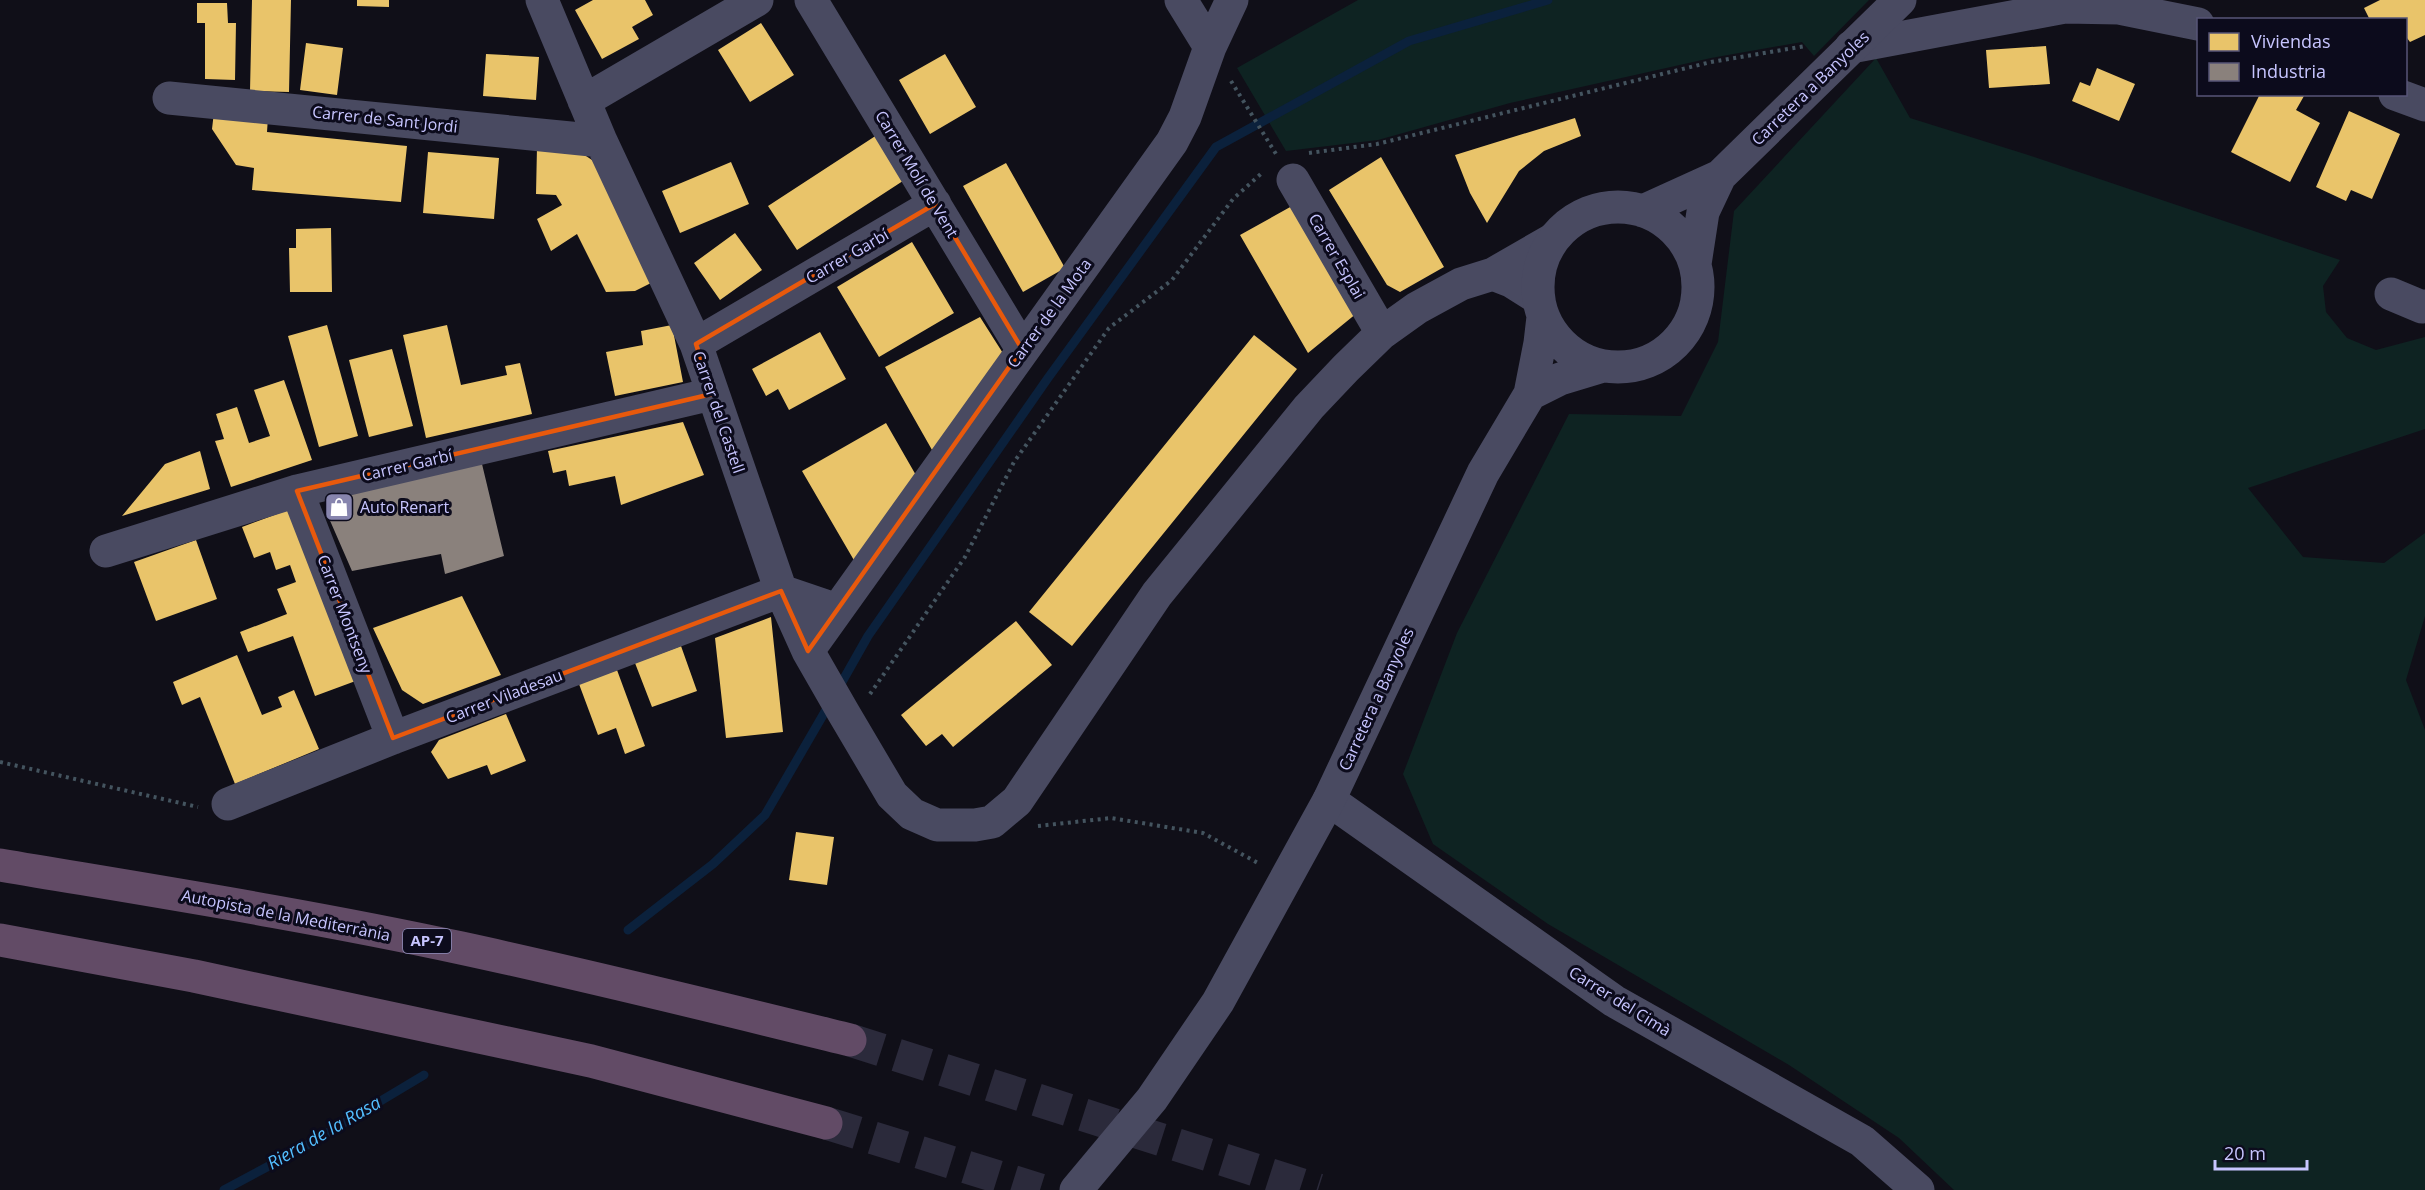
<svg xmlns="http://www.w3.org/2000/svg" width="2425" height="1190" font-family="'Open Sans',sans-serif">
<rect width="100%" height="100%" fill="#100f18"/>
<!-- green -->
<path fill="#0e2322" d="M1358,0H1869L1814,56L1802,42L1711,58L1510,103L1378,140L1286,151L1237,68Z
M1876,58L1910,118L2025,154L2340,260L2323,286L2326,312L2347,338L2376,350L2425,337V429L2248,488L2303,557L2384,563L2425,533V616L2406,680L2425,730V1190H1954L1899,1138L1789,1065L1548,924L1433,844L1403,774L1457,633L1569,414L1681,416L1718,342L1734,211Z"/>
<!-- homes -->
<path fill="#e9c46a" d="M252,0H291L289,92L250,91Z
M357,0H389V7L357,6Z
M593,0H645L653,15L632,27L639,39L602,59L575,10Z
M2380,0H2425V35L2410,42L2407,38H2406V20H2370L2364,8Z
M197,3H227L228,23H236L235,80L205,79V23H197Z
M761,23L794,75L750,102L718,50Z
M306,43L343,48L337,95L300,90Z
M2046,46L2050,84L1989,88L1986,50Z
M486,54L539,57L536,100L483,96Z
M945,54L976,107L930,134L899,80Z
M2097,68L2135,84L2119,121L2072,101L2080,82L2090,86Z
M2260,94H2301L2304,96L2296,110L2320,123L2290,182L2231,152Z
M2349,111L2400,134L2372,199L2351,190L2346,201L2316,187Z
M214,112L268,117L267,132L407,146L401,202L252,190L254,168L236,165L212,129Z
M1575,118L1581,136L1544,151L1519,171L1487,223L1470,193L1455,155Z
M880,133L909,177L797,250L768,206Z
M537,147L577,150L601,166L655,281L635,291L606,292L577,234L551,251L537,219L562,205L556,195L536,194Z
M428,152L499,158L494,219L423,213Z
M1381,157L1444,267L1400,292L1387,285L1329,190Z
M731,162L749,204L680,233L662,191Z
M1006,163L1065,268L1023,292L963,186Z
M1292,206L1357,313L1308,353L1240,235Z
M331,228L332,292H290L289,248H296V229Z
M735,233L762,270L720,300L694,263Z
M912,242L954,313L879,357L837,287Z
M980,317L1006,358L936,457L885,367Z
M327,325L358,436L319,447L288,336Z
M447,325L461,385L507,375L505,366L520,363L532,414L426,438L403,335Z
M672,325L683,382L615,396L606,352L643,345L641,331Z
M820,332L846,379L789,410L778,389L766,396L752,369Z
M1254,335L1297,369L1072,646L1029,612Z
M392,349L413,426L369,437L349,360Z
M284,380L312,460L231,487L215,441L224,439L216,414L237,407L249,443L270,436L254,390Z
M683,422L704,475L621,505L615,476L569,486L566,470L553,473L548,451Z
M886,423L917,477L855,562L802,471Z
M200,451L210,489L122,516L165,464Z
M296,507L361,679L315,696L293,636L248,652L240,632L287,614L277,589L296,582L290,565L276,570L270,552L254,558L242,527Z
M196,540L217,599L156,621L134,562Z
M462,596L501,675L423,704L402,690L373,628Z
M771,617L783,732L726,738L715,638Z
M1016,621L1052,665L953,747L942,734L926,746L901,715Z
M681,646L697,691L652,707L635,663Z
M237,655L262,715L282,707L278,697L294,690L319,749L235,784L200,697L182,705L173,682Z
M617,670L645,746L625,754L616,728L598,735L579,684Z
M506,714L526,761L491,775L487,765L448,779L431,752L439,740Z
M796,832L834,837L827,885L789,880Z"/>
<!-- industry -->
<path fill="#8a817c" d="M482,464L504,556L445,574L441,554L352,571L328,516L337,494Z"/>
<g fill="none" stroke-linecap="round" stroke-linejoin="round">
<!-- stream -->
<path stroke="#0b213c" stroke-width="9" d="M838,689L868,636L1048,378L1216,147L1409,41L1548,0
M628,930L713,864L765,815L830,703
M224,1190L297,1151L424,1075"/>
<!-- motorway-tunnel -->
<path stroke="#2b2a3b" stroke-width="33" stroke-dasharray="33 16" stroke-linecap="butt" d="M850,1040L1318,1190
M826,1123L1040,1190"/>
<!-- path -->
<path stroke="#44545f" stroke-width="4" stroke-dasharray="3 4.5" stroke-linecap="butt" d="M1231,81L1276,154
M1309,153L1377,144L1711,62L1806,46
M870,694L965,557L1014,462L1109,328L1172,280L1233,199L1263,172
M0,762L198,807
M1038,826L1111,818L1203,833L1258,863"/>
<!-- minor -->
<path stroke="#494a61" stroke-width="33" d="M542,0L601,141L696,344L781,591L808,651L843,712L892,795L912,814L937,825H975L992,822L1017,801L1157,594L1309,407L1346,368L1382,333L1417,308L1461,284L1493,274L1552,240
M811,0L1022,349
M1181,0L1210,47
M1851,47L2065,7L2119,8L2198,24
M2395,94L2425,105
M169,98L601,141
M584,101L757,0
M1293,180L1382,333
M1493,274L1511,281L1538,298
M2391,294L2422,307L2425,306
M696,344L935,204
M297,491L393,738
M106,551L297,491L712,394
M808,651L1172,142L1185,117L1210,47L1232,0
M1329,800L1614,1001L1862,1141L1918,1190
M228,804L393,738L781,591L837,610"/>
<!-- tertiary -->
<path stroke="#494a61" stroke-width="33" d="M1538 287a80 80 0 1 1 160 0a80 80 0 1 1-160 0Z
M1643,211L1720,176L1900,0
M1695,264L1703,212L1720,176
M1530,394L1560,379L1603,366
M1076,1190L1152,1099L1218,1002L1329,800L1483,473L1530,394L1540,343L1543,317"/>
<!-- motorway -->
<path stroke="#624b66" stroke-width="33" d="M0,865C154,891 308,915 461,948C591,976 720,1008 850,1040
M0,940L194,976L591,1061L826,1123"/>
</g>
<!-- marked area -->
<path fill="none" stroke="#e8590c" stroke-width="4.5" stroke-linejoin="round" d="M935,204L1022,349L808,651L781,591L393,738L297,491L712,394L696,344Z"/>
<!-- icons -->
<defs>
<g id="shop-square" transform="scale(1.5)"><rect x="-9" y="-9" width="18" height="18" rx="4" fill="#8785ae" stroke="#0c0b1c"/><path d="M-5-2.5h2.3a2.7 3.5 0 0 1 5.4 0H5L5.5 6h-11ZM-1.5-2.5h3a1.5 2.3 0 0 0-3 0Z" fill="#fff"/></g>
</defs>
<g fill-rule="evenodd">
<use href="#shop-square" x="339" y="507"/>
</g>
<g text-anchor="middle" stroke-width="6" stroke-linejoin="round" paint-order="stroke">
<!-- shield labels -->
<rect fill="#0c0b1c" stroke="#8f8dbb" stroke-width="1.5" x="403" y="929" width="48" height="24" rx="4.5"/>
<g font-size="15" font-weight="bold" fill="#c7c5ff">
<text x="427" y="946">AP-7</text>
</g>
<!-- street labels -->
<g font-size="16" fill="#c7c5ff" stroke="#0c0b1c">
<text transform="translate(1810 88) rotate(-44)" y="6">Carretera a Banyoles</text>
<text transform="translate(385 119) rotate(6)" y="6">Carrer de Sant Jordi</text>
<text transform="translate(917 174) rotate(59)" y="6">Carrer Molí de Vent</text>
<text transform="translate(847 256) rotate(-30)" y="6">Carrer Garbí</text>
<text transform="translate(1337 256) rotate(60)" y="6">Carrer Esplai</text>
<text transform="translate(1049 313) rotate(-54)" y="6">Carrer de la Mota</text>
<text transform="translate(719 412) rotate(71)" y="6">Carrer del Castell</text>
<text transform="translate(407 465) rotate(-13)" y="6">Carrer Garbí</text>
<text transform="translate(345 614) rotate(69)" y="6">Carrer Montseny</text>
<text transform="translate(504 696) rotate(-21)" y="6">Carrer Viladesau</text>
<text transform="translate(1376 699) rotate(-65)" y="6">Carretera a Banyoles</text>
<text transform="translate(286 915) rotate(11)" y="6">Autopista de la Mediterrània</text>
<text transform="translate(1620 1001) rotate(32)" y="6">Carrer del Cimà</text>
</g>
<!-- poi labels -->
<g font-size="16" fill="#c7c5ff" stroke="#0c0b1c" text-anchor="start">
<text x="360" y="513">Auto Renart</text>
</g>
<!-- water labels -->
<g font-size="18" font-style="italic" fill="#53beff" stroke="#0c0b1c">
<text transform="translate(324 1133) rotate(-30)" y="6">Riera de la Rasa</text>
</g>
</g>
<!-- legend -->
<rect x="2197" y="18" width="210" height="78" fill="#0c0b1c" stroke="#575577" stroke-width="1.5"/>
<rect x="2209" y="33" width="30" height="18" fill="#e9c46a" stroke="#575577" stroke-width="1.5"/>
<text x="2251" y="48" font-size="18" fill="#c7c5ff">Viviendas</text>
<rect x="2209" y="63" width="30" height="18" fill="#8a817c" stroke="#575577" stroke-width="1.5"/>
<text x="2251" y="78" font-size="18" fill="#c7c5ff">Industria</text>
<!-- scale -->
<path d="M2215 1160v9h92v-9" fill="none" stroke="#c7c5ff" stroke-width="3"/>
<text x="2224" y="1160" font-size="18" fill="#c7c5ff" stroke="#0c0b1c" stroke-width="4.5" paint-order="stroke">20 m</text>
</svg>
